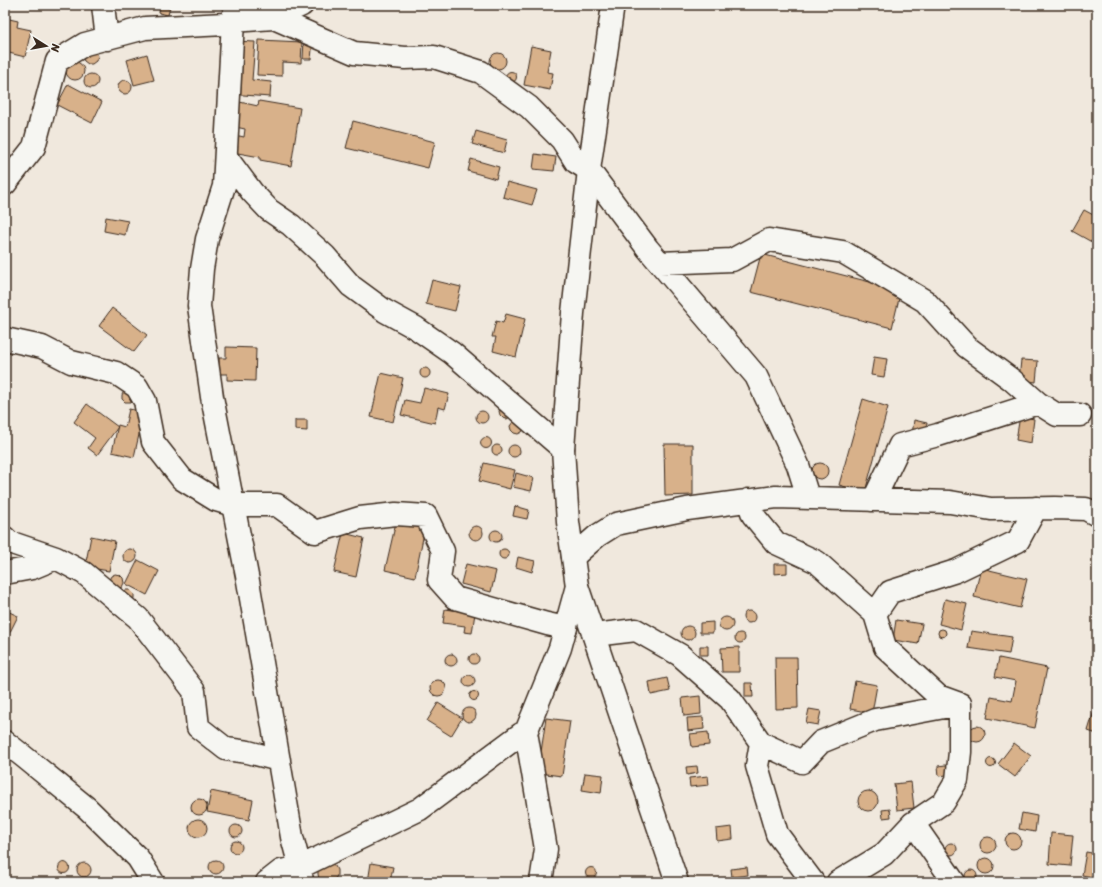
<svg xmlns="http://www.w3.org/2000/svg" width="1102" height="887" font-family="Sriracha,sans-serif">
<rect width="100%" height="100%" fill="#f0e8dd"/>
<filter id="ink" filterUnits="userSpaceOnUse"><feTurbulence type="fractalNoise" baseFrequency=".025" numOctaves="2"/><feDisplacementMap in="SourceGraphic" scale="8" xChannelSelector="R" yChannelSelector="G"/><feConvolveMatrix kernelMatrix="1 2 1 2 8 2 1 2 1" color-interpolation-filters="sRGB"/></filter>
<g filter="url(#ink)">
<!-- building -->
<path fill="#d8b18a" stroke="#3b2a1e" d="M160,5L170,7L168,15L159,13Z
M5,18L18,21L17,27L31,30L25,57L5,52Z
M259,40L302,42L301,63L282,62V76L257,75Z
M304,40H313L311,59H303Z
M234,41L255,42L252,80L271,82L270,97L230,94Z
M531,46L551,50L547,72L553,73L550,90L524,85Z
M92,49L96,52L98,56L96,61L92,64H88L84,61L82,57Z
M490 61a8 8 0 1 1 16 0a8 8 0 1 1-16 0Z
M147,54L154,80L134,85L127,60Z
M66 71a9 9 0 1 1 18 0a9 9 0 1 1-18 0Z
M505.5 77a5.5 5.5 0 1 1 11 0a5.5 5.5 0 1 1-11 0Z
M84 81a7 7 0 1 1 14 0a7 7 0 1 1-14 0Z
M118 87a7 7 0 1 1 14 0a7 7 0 1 1-14 0Z
M68,84L102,102L92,123L57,105Z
M235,101L258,106L259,101L300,108L291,166L260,160V157L227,151L230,134L244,137L245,129L231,126Z
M353,121L435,142L428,168L346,148Z
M476,131L507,140L504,153L472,144Z
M535,154L556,157L554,171L533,169Z
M471,159L499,167L496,179L468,171Z
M507,182L537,190L532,205L503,197Z
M1084,210L1097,217V245L1072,231Z
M106,217L128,221L125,235L104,231Z
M761,254L901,290L892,328L751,292Z
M432,280L461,287L455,311L426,304Z
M112,308L147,335L134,352L99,326Z
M506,314L525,319L516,357L493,351L496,337H492L496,321L503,323Z
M226,347L256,348L255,381L227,380V374H219V358H226Z
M874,357L887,359L884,377L871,375Z
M1021,360L1038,361L1036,382L1019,380Z
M420 373a5 5 0 1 1 10 0a5 5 0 1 1-10 0Z
M381,373L403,378L393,422L371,417Z
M424,388L449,394L445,409L438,407L435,423L401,415L405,400L420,403Z
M124,391L135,397L133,401L130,402H125L122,399V395Z
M863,399L888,407L865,492L839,485Z
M87,404L118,427L97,455L88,448L95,438L74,422Z
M501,408L510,417L507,419L503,418L500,415L499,411Z
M129,409L144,412L134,457L112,452L118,425L125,427Z
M476 417a6 6 0 1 1 12 0a6 6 0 1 1-12 0Z
M1020,416L1034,419L1031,443L1016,440Z
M295,420H307V431L295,430Z
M516,420L524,428L522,432L518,434L514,433L511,430L510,426L513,422Z
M914,420L927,423L925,437L912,435Z
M480.5 443a5.5 5.5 0 1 1 11 0a5.5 5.5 0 1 1-11 0Z
M664,444H693V495L665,496Z
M508 451a6 6 0 1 1 12 0a6 6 0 1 1-12 0Z
M492 450a5 5 0 1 1 10 0a5 5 0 1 1-10 0Z
M484,463L515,470L510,489L479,481Z
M812 471a8 8 0 1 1 16 0a8 8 0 1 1-16 0Z
M516,473L534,478L531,491L513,487Z
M515,506L529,510L527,519L513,516Z
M396,522L425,528L415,577L385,570Z
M469 533a7 7 0 1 1 14 0a7 7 0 1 1-14 0Z
M490 536a6 6 0 1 1 12 0a6 6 0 1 1-12 0Z
M343,533L364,538L356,577L334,572Z
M91,536L115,541L109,571L85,567Z
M123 556a7 7 0 1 1 14 0a7 7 0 1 1-14 0Z
M499 554a5 5 0 1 1 10 0a5 5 0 1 1-10 0Z
M518,557L535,561L532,572L516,567Z
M138,560L159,571L147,595L126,584Z
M466,564L496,571L491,592L461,584Z
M774,564H787V573L774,574Z
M981,568L1027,579L1020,608L974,597Z
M115,574L120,575L123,578L124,583L122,587L117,589L109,580L111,576Z
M126,590H130L134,594V598L132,602L122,592Z
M945,599L967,604L961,630L939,624Z
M445,609L475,613L472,633L464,632L465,626L443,623Z
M5,610L18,616L5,642Z
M743 617a6 6 0 1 1 12 0a6 6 0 1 1-12 0Z
M719 624a7 7 0 1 1 14 0a7 7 0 1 1-14 0Z
M896,620L922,624L918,644L893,640Z
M713,622V633H700V623Z
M681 633a7 7 0 1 1 14 0a7 7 0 1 1-14 0Z
M938 633a4 4 0 1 1 8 0a4 4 0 1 1-8 0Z
M971,631L1012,637L1009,654L968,648Z
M735 638a5 5 0 1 1 10 0a5 5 0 1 1-10 0Z
M700,646H708V655H700Z
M739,647V672H722L721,648Z
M445 660a6 6 0 1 1 12 0a6 6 0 1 1-12 0Z
M469 659a5 5 0 1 1 10 0a5 5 0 1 1-10 0Z
M775,657H797L798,708L776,709Z
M999,658L1047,668L1035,728L987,718L991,697L1012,701L1016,681L995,677Z
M463 681a6 6 0 1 1 12 0a6 6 0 1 1-12 0Z
M667,678L670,691L651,695L649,682Z
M430 688a8 8 0 1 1 16 0a8 8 0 1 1-16 0Z
M855,681L877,685L872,713L850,709Z
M745,683H752L753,697H745Z
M469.5 696a4.5 4.5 0 1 1 9 0a4.5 4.5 0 1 1-9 0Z
M700,696L701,714L684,716L682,698Z
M1097,701V734L1088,731Z
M438,703L462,718L451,736L427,721Z
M462 715a7 7 0 1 1 14 0a7 7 0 1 1-14 0Z
M809,709L821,711L818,725L806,723Z
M703,717L704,729L688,731L687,718Z
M546,718L570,721L562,776L538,773Z
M969 734a8 8 0 1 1 16 0a8 8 0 1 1-16 0Z
M708,732L709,745L692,747L690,734Z
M1014,743L1031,756L1015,777L998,764Z
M986.5 763a4.5 4.5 0 1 1 9 0a4.5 4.5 0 1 1-9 0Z
M953,764L954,774L939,776L938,766Z
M697,766L698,773L687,775L686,767Z
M585,773L603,775L601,793L582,790Z
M708,776L709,785L690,787L689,778Z
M911,782L914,808L897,810L894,784Z
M858 801a10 10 0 1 1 20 0a10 10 0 1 1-20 0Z
M211,791L253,800L249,820L207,812Z
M191 807a8 8 0 1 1 16 0a8 8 0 1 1-16 0Z
M890,809L891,817L883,818L882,810Z
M1022,813L1037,816L1035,832L1019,829Z
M189 828a9 9 0 1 1 18 0a9 9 0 1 1-18 0Z
M230 831a6 6 0 1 1 12 0a6 6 0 1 1-12 0Z
M732,827L733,839L717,841L716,829Z
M1051,833L1073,835L1070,866L1049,864Z
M1005 841a8 8 0 1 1 16 0a8 8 0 1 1-16 0Z
M980 845a8 8 0 1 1 16 0a8 8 0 1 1-16 0Z
M230 847a6 6 0 1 1 12 0a6 6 0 1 1-12 0Z
M945 849a6 6 0 1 1 12 0a6 6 0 1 1-12 0Z
M1086,852L1097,854V878L1082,875Z
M978 866a8 8 0 1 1 16 0a8 8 0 1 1-16 0Z
M209 867a7 7 0 1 1 14 0a7 7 0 1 1-14 0Z
M58.5 868a5.5 5.5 0 1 1 11 0a5.5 5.5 0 1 1-11 0Z
M77 870a7 7 0 1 1 14 0a7 7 0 1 1-14 0Z
M331,863L335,866L337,870V876L334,880L329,882H324L319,879L318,874V869Z
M371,863L393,867L390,882H368Z
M747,867L748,875L732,877L731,869Z
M585.5 873a5.5 5.5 0 1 1 11 0a5.5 5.5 0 1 1-11 0Z
M965 876a6 6 0 1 1 12 0a6 6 0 1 1-12 0Z"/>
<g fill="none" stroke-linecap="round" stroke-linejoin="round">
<!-- street casing -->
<g stroke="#3b2a1e" stroke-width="25">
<path id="street" d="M103,5L107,39
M235,5L233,21L224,186L207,239L202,269L199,306L212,397L248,581L292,837L300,867L302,882
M274,18L354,53L405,58L434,57L481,72L529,107L562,140L576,162L589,170L648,249L756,376L798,465L808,497
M226,157L252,192L269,210L291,225L325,256L351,286L385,311L416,328L452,353L563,449
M5,184L34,147L57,61L85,44L145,28L225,24L233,21L274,18L302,5
M660,263L732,260L769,240L843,252L925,301L967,347L1012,380L1038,403L1057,415H1080
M5,339L42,347L71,362L116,373L137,387L145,401L153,442L182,479L216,500L233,505H277L315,532L360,518L396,514L426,516L443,551L439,580L455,598L547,624L566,628
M748,500L753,515L776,543L817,562L875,614L885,647L938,696L960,704V752L957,780L944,802L913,823L884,854L838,882
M871,500L876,495L900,445L938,435L1038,403
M5,538L9,542L56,558
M573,557L597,536L616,524L687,509L776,497L950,502L991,509L1055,508L1086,509L1097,515
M5,573L32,568L56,558L84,573L138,618L194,691L198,727L226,749L248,752L279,760
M875,614L890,592L956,571L1018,541L1036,508
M594,635L636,630L680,655L730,699L761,743L802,762L821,742L875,720L960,704
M5,742L23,756L87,808L138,858L153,882
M761,743L757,766L777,834L813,882
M913,823L954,882
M267,882L281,871L300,867L420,809L521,734L526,732
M541,882L546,849L526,732L560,648L577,586"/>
</g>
<!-- secondary casing -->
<g stroke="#3b2a1e" stroke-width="25">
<path id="secondary" d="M613,5L589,170L573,313L563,449L568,522L577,586L677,882"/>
</g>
<!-- street -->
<use href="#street" stroke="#f6f6f2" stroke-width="22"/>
<!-- secondary -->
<use href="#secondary" stroke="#f6f6f2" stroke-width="22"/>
</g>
</g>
<!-- margin -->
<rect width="1102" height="887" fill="none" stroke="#f6f6f2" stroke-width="20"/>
<rect x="10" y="10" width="1082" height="867" fill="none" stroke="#3b2a1e" stroke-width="1.5" filter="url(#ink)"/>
<!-- north arrow -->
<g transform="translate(46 46) rotate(101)" stroke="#f6f6f2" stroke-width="3" paint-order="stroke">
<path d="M0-3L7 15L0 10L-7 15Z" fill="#3b2a1e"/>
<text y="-6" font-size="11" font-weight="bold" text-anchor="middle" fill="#3b2a1e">N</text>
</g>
</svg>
